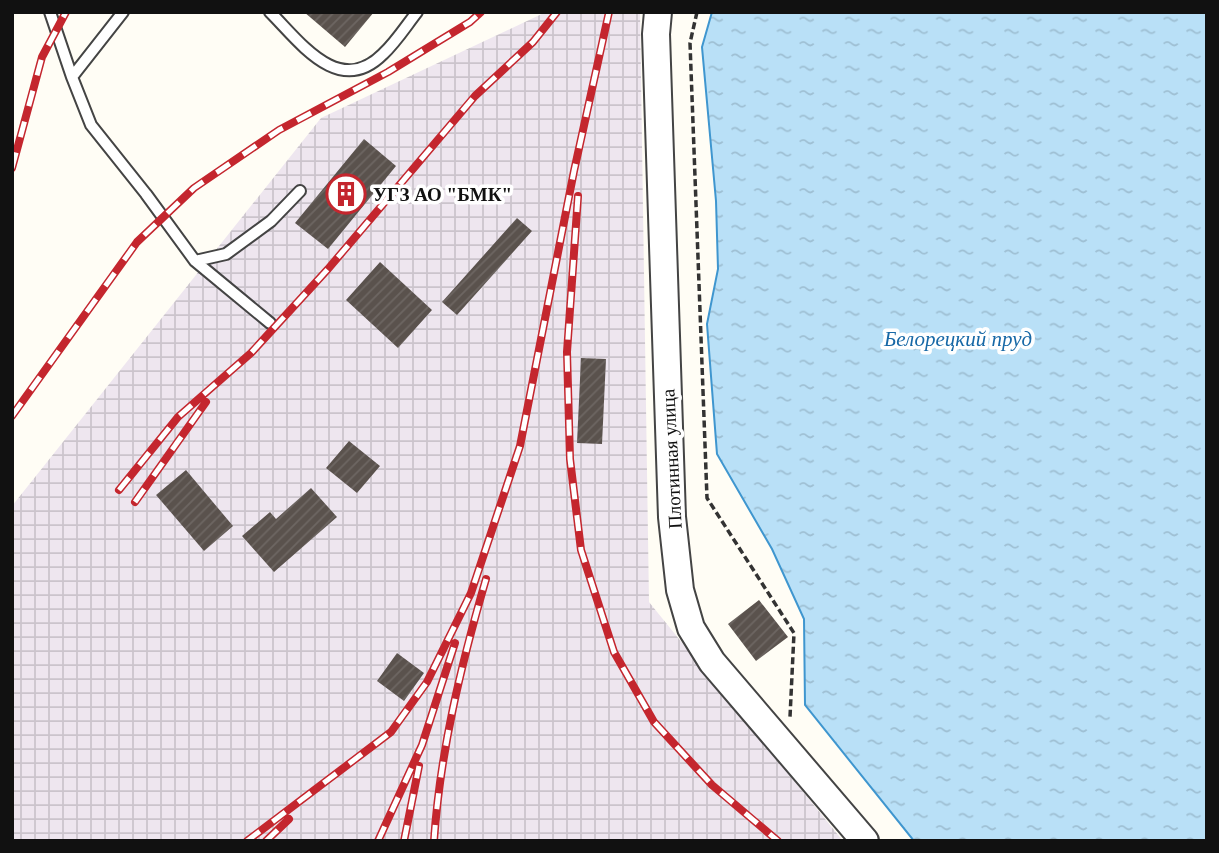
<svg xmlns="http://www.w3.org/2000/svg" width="1219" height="853" font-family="Georgia,serif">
<defs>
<pattern id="industrial-grid" width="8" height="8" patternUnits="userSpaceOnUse" patternTransform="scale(1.75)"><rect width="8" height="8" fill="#eee6ef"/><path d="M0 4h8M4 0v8" fill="none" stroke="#cbc4cc"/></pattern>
<pattern id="water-ripples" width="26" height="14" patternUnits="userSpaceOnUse" patternTransform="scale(1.75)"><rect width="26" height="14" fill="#b9e0f7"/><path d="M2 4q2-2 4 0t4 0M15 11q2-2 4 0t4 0" fill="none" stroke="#9ebfd3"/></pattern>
<pattern id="building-hatch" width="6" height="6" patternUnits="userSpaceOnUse" patternTransform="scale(1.75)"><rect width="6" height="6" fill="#5a524d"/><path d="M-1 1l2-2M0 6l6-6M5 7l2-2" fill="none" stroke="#6d6662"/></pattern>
</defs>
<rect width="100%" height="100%" fill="#fffdf5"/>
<!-- industrial -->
<path fill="url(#industrial-grid)" d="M546,12H640L649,602L843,841H12V506L321,118Z"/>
<!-- water -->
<path fill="url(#water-ripples)" stroke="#3f96cf" stroke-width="2" d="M712,12H1207V841H914L805,705L804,619L772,549L717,454L707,324L718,269L716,201L702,47Z"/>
<!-- building -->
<path fill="url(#building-hatch)" d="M304,12H374L345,47Z
M364,139L396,166L328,249L295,223Z
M517,218L532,231L457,315L442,302Z
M380,262L432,310L398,348L346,300Z
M581,358L606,359L602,444L577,443Z
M349,441L380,466L357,493L326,468Z
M186,470L233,526L204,551L156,495Z
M311,488L337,517L274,572L242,536L270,512L276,519Z
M759,600L788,637L756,661L728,624Z
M397,653L424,673L404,701L377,681Z"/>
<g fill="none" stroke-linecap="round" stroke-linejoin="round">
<!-- service casing -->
<g stroke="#444" stroke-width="14">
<path id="service" d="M50,12L72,77L91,125L146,194L195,261L270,323
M270,12C300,42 339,98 383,54C396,42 406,26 417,12
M72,77L123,12
M195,261L226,254L271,221L300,191"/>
</g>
<!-- tertiary casing -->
<g stroke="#444" stroke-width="30">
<path id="tertiary" d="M658,12L656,34L672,517L680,590L691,628L712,662L865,841"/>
</g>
<!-- path -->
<path stroke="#333" stroke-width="3.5" stroke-dasharray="7 3.5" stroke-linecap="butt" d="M697,12L690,43L707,498L794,633L790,717"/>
<!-- service -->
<use href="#service" stroke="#fff" stroke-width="10"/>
<!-- tertiary -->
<use href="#tertiary" stroke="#fff" stroke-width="26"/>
<!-- rail casing -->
<g stroke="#c4262e" stroke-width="8">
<path id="rail" d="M12,168L42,57L66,12
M578,196L567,352L570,459L581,550L614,652L654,722L712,785L778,841
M12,416L137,242L194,188L279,130L388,72L470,22L481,12
M119,490L178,417L251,353L328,269L475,96L533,42L557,12
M135,502L206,402
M247,841L391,732L427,682L471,593L520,446L574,171L609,12
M266,841L289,819
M378,841L422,745L455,643
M404,841L419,766
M434,841C440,752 461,665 486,579"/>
</g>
<!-- rail -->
<use href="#rail" stroke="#fff" stroke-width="5" stroke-dasharray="16" stroke-linecap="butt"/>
</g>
<!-- icons -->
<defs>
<g id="building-ring" transform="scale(2.0125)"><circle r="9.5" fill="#fff" stroke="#c4262e" stroke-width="1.5"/><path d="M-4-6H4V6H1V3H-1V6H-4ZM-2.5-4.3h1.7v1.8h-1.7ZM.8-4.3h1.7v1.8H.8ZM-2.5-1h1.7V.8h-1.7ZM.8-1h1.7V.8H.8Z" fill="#c4262e"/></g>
</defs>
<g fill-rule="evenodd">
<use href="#building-ring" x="346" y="194"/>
</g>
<g text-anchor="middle" stroke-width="7" stroke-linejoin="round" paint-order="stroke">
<!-- poi labels -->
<g font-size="19" font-weight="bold" fill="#111" stroke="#fff" text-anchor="start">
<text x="373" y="201">УГЗ АО "БМК"</text>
</g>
<!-- street labels -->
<g font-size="19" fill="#111" stroke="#fff">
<text transform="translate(671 459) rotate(-93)" y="7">Плотинная улица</text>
</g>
<!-- water labels -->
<g font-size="21" font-style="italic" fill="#1768a6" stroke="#fff">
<text x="958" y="346">Белорецкий пруд</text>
</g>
</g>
<!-- border -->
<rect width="1219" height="853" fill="none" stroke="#111111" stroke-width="28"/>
</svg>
